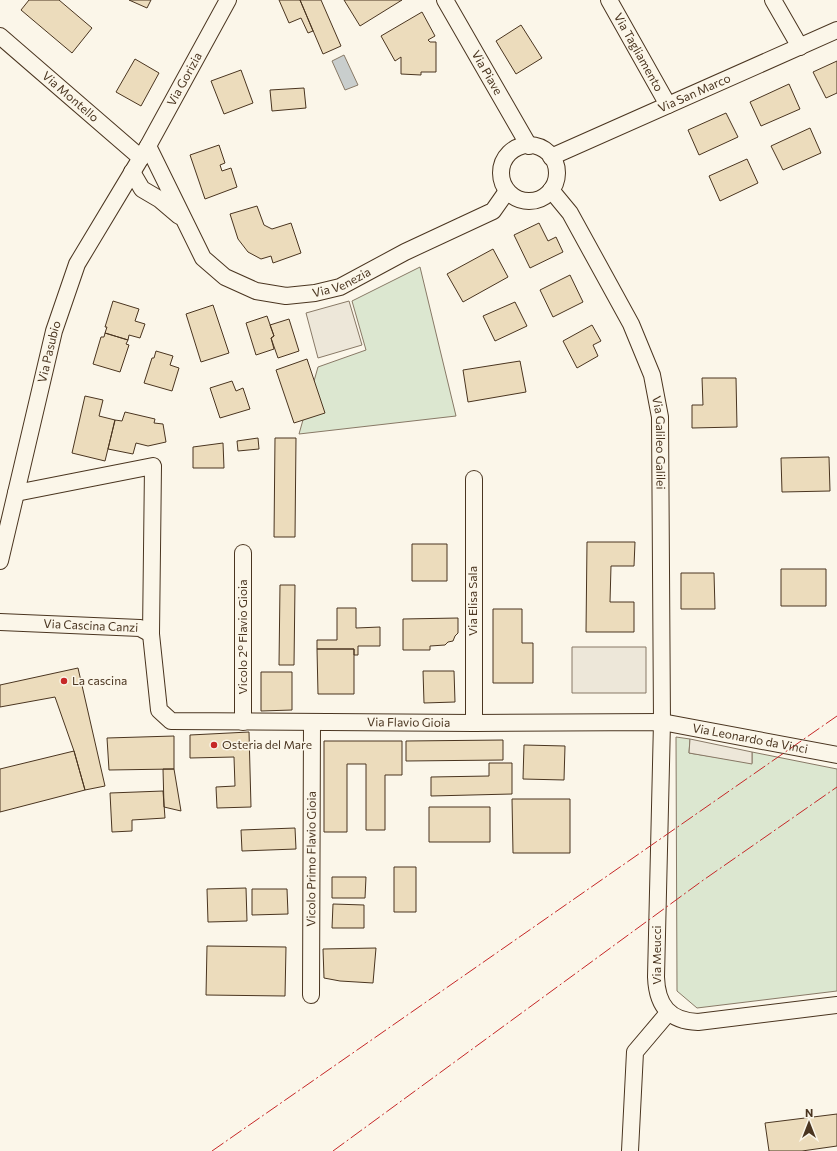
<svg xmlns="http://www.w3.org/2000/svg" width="837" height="1151" font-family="Commissioner,sans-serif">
<rect width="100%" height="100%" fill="#fbf6e9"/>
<!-- green -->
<path fill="#dce7d0" stroke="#887966" d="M420,267L456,416L299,434L318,367L366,350L352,301Z
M676,737L690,739L689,753L752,763V752L837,769V991L697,1008L677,991Z"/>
<!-- parking -->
<path fill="#ede7d9" stroke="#887966" d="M349,301L362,345L318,358L306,313Z
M572,647H646V693H572Z
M690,739L752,752V764L689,753Z"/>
<!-- water -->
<path fill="#c9cecd" stroke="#887966" d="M344,55L358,85L345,90L332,61Z"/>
<!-- building -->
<path fill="#ecdcbc" stroke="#4a3520" d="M29,0H59L92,28L72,53L21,10Z
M129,0H151L147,8Z
M279,0H300L313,31L308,33L301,18L289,23Z
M300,0H321L341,46L323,54Z
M344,0H402L360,26Z
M422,12L435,36L428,40L430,42H436V72H421V75L401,74V57L395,61L381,36Z
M521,25L542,58L516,74L496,41Z
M135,59L159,73L141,106L116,92Z
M837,61V93L826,98L813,72Z
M241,70L253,103L224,114L211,81Z
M789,84L800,109L761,126L750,102Z
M304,88L306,108L272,111L270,90Z
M726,113L738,137L699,155L688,130Z
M810,128L821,153L783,170L771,146Z
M219,145L225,163L220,165L222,171L231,168L237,187L205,199L190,155Z
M747,159L758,183L720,201L709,176Z
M257,206L264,225L272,229L291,223L301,253L273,263L271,256L261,259L248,252L238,239L230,214Z
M539,223L548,241L556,237L563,252L530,268L514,235Z
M493,249L508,277L463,302L447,274Z
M570,275L583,302L553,317L540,290Z
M113,301L139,309L135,321L145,324L140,338L129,335L128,340L105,333L107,327H105Z
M515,302L527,326L495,341L483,316Z
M213,305L229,353L201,362L186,314Z
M267,316L274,336L271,338L274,349L256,355L246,323Z
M289,319L299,351L278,358L271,338L274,336L270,325Z
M592,325L601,341L593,345L598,356L577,368L563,341Z
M105,333L128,340L126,344L129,345L120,372L93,364L101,337H104Z
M156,351L173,356L170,365L179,368L172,391L144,383L152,358H154Z
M307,359L325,413L294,423L276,370Z
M520,361L526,392L468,402L463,370Z
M702,378H736L737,427L692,428V405H703Z
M232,381L236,391L243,388L250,409L220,418L210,388Z
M85,396L103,400L99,416L115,420L105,461L72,453Z
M125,412L155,419L154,423L163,424L166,442L148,446L136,443L133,454L108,449L115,420L122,421Z
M258,438L259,449L238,451L237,441Z
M275,438H296L295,537H274Z
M223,443L224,468H193V447Z
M829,457L830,491L782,492L781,458Z
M587,542H635L634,566H611L610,602H634V632H586Z
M412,544H447V581H412Z
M781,569H826V606H781Z
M681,573H714L715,609H681Z
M280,585H295L294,665H279Z
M337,608H356V628L380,627V646H358V655H354V649H317V640H337Z
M493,609H522V643H533V683H493Z
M458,618V633L455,636L453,641L448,642L445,645L430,646V650H403V619Z
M317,649H354V694H318Z
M78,668L105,786L85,790L74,751L55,697L0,707V685Z
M423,671H454L455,702L424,703Z
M261,672H292V710L261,711Z
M249,732L251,807L217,808L216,787L235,786L234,757L190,758V735Z
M174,736V769L109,770L107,738Z
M503,740V760L406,761V741Z
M324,741H402V775H385V830H366V764H347V832H324Z
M524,745L565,746L564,780L523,779Z
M74,751L85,790L0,812V769Z
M489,763H512V794L431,796V777L489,776Z
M163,769H174L181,811L164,807Z
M163,791L165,818L132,820V831L112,832L110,793Z
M512,799H570V853H513Z
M429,807H490V842H429Z
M295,828L296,849L242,851L241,830Z
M394,867H416V912H394Z
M332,877H366L365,898H332Z
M246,888L247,921L208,922L207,889Z
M252,889H287L288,914L252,915Z
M333,904L364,905V928H332Z
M207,946L286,947L285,996L206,995Z
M376,948L373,983L340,981L324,978L323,949Z
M837,1114V1146L802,1151H769L765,1123Z"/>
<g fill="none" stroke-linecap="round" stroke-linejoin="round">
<!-- minor casing -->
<g stroke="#4a3520" stroke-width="18">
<g id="minor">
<path id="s1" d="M445,0L529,146"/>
<path id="s2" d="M609,0L668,105"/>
<path d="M773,0L800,47"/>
<path id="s3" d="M0,36L141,158"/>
<circle cx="529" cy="173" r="28"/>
<path id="s4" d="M148,146L203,258L225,277L256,291L286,296L315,293L340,287L405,252L493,211L507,191"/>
<path id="s5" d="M551,157L837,30"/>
<path d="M132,172L142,189L159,199L179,216"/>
<path id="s6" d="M551,190L570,213L631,324L652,375L660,417L662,722L656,977C657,1005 669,1021 698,1022L837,1005"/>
<path d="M474,479V723"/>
<path id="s7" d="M16,493L153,466L151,634L159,710L171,721L474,723L662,722L837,755"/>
<path d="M243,553V722"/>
<path id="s8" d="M0,561L54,331L77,264L148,146L228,0"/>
<path id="s9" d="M0,622L140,628L151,634"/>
<path id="s10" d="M311,995L312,722"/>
<path d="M630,1151L635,1052L668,1013"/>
</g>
</g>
<!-- minor -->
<use href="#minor" stroke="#fbf6e9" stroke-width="16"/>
<!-- power -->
<path stroke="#c62828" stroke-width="1" stroke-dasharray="14 3 2 3" stroke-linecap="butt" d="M212,1151L837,716
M333,1151L702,881L837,787"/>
</g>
<!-- markers -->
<g fill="#c62828" stroke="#fbf6e9" stroke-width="1.5">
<circle cx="64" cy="681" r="4"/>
<circle cx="214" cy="745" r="4"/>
</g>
<g text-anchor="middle" stroke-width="3" stroke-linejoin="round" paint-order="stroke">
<!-- street labels -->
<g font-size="12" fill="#4a3520" stroke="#fbf6e9">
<text dy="4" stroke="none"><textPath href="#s2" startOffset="60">Via Tagliamento</textPath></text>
<text dy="4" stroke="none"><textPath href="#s1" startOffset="84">Via Piave</textPath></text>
<text dy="4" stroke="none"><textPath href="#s8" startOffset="521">Via Gorizia</textPath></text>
<text dy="4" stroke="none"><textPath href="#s5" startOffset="157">Via San Marco</textPath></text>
<text dy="4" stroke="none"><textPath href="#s3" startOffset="93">Via Montello</textPath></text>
<text dy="4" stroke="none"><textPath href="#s4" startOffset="276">Via Venezia</textPath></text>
<text dy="4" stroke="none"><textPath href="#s8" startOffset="215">Via Pasubio</textPath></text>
<text dy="4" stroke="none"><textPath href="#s6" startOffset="280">Via Galileo Galilei</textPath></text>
<text transform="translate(473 601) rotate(-90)" y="4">Via Elisa Sala</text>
<text dy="4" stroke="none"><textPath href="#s9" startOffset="91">Via Cascina Canzi</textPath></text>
<text transform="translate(243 637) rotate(-90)" y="4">Vicolo 2° Flavio Gioia</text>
<text dy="4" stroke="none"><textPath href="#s7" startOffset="638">Via Flavio Gioia</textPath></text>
<text dy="4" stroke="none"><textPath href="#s7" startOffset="981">Via Leonardo da Vinci</textPath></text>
<text dy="4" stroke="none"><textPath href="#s10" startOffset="136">Vicolo Primo Flavio Gioia</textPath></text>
<text transform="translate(657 955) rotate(-90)" y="4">Via Meucci</text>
</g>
<!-- poi labels -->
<g font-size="12" fill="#4a3520" stroke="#fbf6e9" text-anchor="start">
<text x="72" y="685">La cascina</text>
<text x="222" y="749">Osteria del Mare</text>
</g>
</g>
<!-- north arrow -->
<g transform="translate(809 1123)" stroke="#fbf6e9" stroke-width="3" paint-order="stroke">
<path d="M0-3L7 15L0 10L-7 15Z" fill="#4a3520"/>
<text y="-6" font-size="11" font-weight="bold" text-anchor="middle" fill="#4a3520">N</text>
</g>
</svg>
